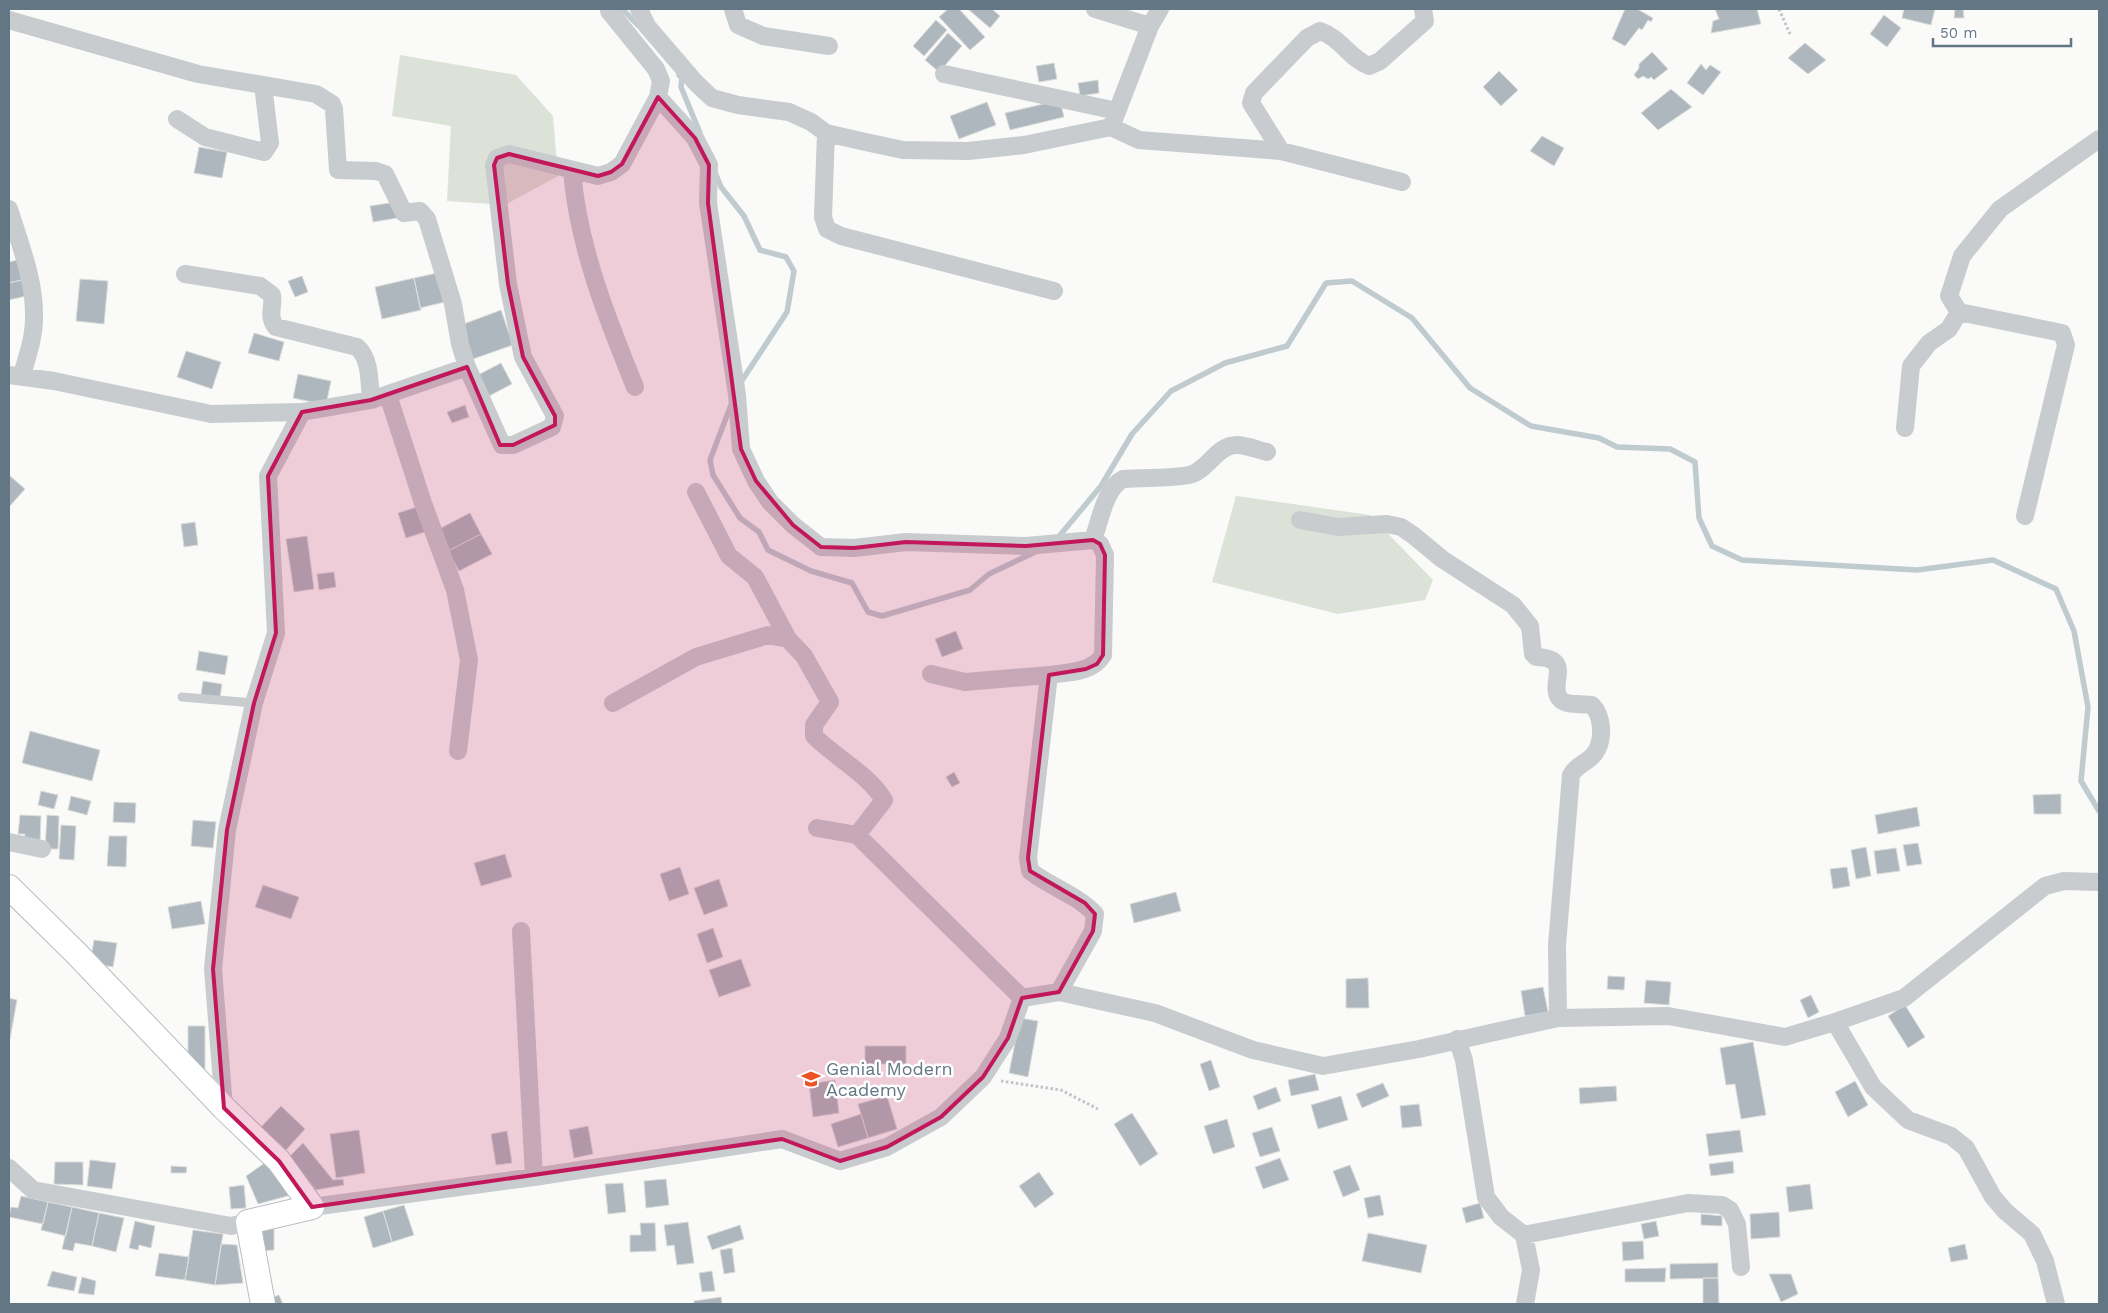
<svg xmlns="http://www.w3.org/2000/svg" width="2108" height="1313" font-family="'Work Sans',sans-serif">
<rect width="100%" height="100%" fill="#fafaf8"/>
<!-- green -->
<path fill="#dce2d8" d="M400,55L516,75L553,116L558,176L505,205L447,201L451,126L392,116Z
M1236,496L1370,515L1433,580L1425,600L1338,614L1212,582Z"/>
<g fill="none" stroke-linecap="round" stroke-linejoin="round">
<!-- stream -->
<path stroke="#bfcbcf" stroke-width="5.5" d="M622,9L640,27
M679,75L682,78L681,87L700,133
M714,170L721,187L744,216L760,250L786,257L794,271L787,312L739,385
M731,405L710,460L713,475L740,518L759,532L768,550L811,571L852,583L868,612L882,616L970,590L989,574L1035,552
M1056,540L1101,486L1132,434L1171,391L1225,363L1287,346L1326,283L1352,281L1412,318L1470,388L1531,426L1599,438L1617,447L1670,449L1695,462L1699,518L1712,546L1742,560L1917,570L1993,560L2056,589L2074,631L2088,707L2081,781L2099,811"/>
</g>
<!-- building -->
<path fill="#aeb7bd" stroke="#dcdcda" d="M948,9H959L985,37L970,50L939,17Z
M968,9H992L1000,16L990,28Z
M1625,9H1637L1653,18L1651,22L1648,20L1642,30L1639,28L1625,46L1612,39Z
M1715,9H1757L1761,24L1711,33L1713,21L1719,19Z
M1904,9H1935L1931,25L1902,18Z
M1955,9H1963L1964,18H1954Z
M1884,15L1901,28L1887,47L1870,34Z
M936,20L947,30L924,56L913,46Z
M948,33L962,46L939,72L925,60Z
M1805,43L1826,60L1808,74L1788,58Z
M1652,52L1668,69L1654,80L1651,77L1648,79L1643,76L1638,79L1634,75L1639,68V64Z
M1054,63L1057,79L1039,82L1036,66Z
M1701,64L1706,70L1710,65L1721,72L1703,95L1687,83Z
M1499,71L1518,90L1501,106L1483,87Z
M1098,80L1099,93L1080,96L1078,83Z
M1671,89L1692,107L1658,130L1641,113Z
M1060,100L1064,117L1010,130L1005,113Z
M987,102L996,125L959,139L950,116Z
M1542,136L1564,148L1554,166L1530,151Z
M199,147L227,152L222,178L194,173Z
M395,202L397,218L373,222L370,206Z
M17,260L22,280L9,283V262Z
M442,272L449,301L420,308L414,278Z
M302,276L308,292L295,297L288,281Z
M414,278L421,310L382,319L375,287Z
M80,279L108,281L104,324L76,321Z
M22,280L26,296L9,300V283Z
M501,310L513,345L473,359L461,325Z
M254,333L284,342L279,361L248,353Z
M186,351L221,362L212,389L177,377Z
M501,363L512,384L489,396L478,375Z
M298,374L331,381L326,405L293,398Z
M465,405L469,417L452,423L447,412Z
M9,475L25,489L9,507Z
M420,506L428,531L406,538L398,513Z
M470,513L481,534L448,551L437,530Z
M195,522L198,545L184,547L181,524Z
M481,534L492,554L459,571L448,551Z
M307,536L314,589L294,592L286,539Z
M334,572L336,587L319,590L317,574Z
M956,631L963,649L942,657L935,639Z
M199,651L228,656L225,675L196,670Z
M203,681L222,684L220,698L201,695Z
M30,731L100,750L92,781L22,763Z
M954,772L960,783L952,787L946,777Z
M41,791L58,795L54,809L38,805Z
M2061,794V814H2034L2033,795Z
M71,796L91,801L87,815L68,810Z
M114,802L136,803L135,823L113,822Z
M1917,807L1920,826L1878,834L1875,815Z
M20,815L41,816L40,843H24L25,834H18Z
M47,815L59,816L58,849H45Z
M193,820L216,822L213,848L191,846Z
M61,825L76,826L74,860L59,859Z
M109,836H127L126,867L107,866Z
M1918,843L1922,864L1907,866L1903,845Z
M1866,847L1871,876L1856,879L1851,850Z
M1896,848L1900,871L1877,874L1874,851Z
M505,854L512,877L481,886L474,863Z
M680,867L689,894L669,901L660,874Z
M1847,867L1850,886L1833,889L1830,869Z
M719,879L728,906L704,915L694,888Z
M263,885L299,897L291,919L255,907Z
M1176,892L1181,911L1134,923L1130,904Z
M201,901L205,924L172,929L168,907Z
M713,928L723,957L707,963L697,934Z
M94,940L117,943L113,967L90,963Z
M741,959L751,986L719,997L709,970Z
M1608,976L1625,977L1624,990L1607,989Z
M1368,978L1369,1008H1346V979Z
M1646,980L1671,982L1669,1005L1644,1003Z
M1543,987L1548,1012L1525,1016L1521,991Z
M1811,995L1819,1012L1808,1018L1800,1000Z
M9,998L17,1000L10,1039L9,1038Z
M1905,1005L1925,1037L1908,1048L1888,1016Z
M1020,1018L1038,1021L1028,1077L1009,1073Z
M188,1026H205V1071H198V1063H188Z
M1753,1042L1766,1115L1741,1119L1735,1084L1726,1085L1720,1048Z
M865,1046H906V1064H865Z
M1211,1060L1220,1087L1209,1091L1200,1064Z
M1315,1074L1319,1090L1291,1096L1288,1080Z
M835,1080L839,1113L813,1117L809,1084Z
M1855,1081L1868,1105L1848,1117L1835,1092Z
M1383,1083L1389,1096L1362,1108L1356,1094Z
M1616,1086L1617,1101L1580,1104L1579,1088Z
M1276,1087L1281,1101L1258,1110L1253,1096Z
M887,1096L897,1129L868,1138L858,1104Z
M1341,1096L1348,1120L1318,1129L1311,1105Z
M1419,1104L1422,1126L1402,1128L1400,1106Z
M281,1106L305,1129L286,1150L261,1127Z
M1132,1113L1158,1154L1140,1166L1114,1124Z
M861,1114L868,1138L838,1147L831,1124Z
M1227,1119L1235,1147L1213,1154L1204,1126Z
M588,1126L593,1154L574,1158L569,1130Z
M1272,1127L1280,1151L1260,1157L1252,1133Z
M359,1130L365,1173L336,1178L330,1134Z
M1740,1130L1743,1152L1709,1156L1706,1134Z
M507,1131L512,1163L496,1165L491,1134Z
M303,1143L333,1180L343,1179L344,1185L316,1190L290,1156Z
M1280,1158L1289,1180L1263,1189L1255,1167Z
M90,1160L116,1163L112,1189L87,1186Z
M1733,1161L1734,1173L1711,1176L1709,1164Z
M55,1162H83V1185L54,1184Z
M266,1162L291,1195L258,1204L246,1176Z
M1350,1165L1360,1190L1343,1197L1333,1171Z
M171,1166L187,1167L186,1173H171Z
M1039,1172L1054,1194L1035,1208L1019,1186Z
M666,1179L669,1205L646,1208L644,1181Z
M623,1183L626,1212L608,1214L605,1184Z
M1810,1184L1813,1209L1789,1212L1786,1187Z
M244,1185L246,1208L231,1209L229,1187Z
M1380,1195L1384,1215L1368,1218L1364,1198Z
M21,1196L48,1202L43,1224L9,1217L11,1207L18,1208Z
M48,1202L72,1207L66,1236L41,1230Z
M1480,1203L1484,1218L1466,1223L1462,1208Z
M404,1205L414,1235L392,1242L383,1211Z
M72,1207L99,1213L92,1246L75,1243L73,1251L62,1249Z
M383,1211L392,1242L373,1248L364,1217Z
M1779,1212L1780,1237L1751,1239L1750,1214Z
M99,1213L124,1218L116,1252L92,1246Z
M1701,1214L1722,1216V1226L1701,1225Z
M135,1221L155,1226L151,1248L139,1245L138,1250L129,1248Z
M1656,1221L1659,1236L1644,1239L1641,1224Z
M688,1222L694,1263L677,1265L674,1245L667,1246L664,1225Z
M640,1223H655L656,1251L630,1252V1235H641Z
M740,1225L744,1239L712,1250L707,1236Z
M258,1229H274V1250L259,1251Z
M193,1230L223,1234L215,1285L185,1280Z
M1368,1233L1427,1245L1421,1273L1362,1261Z
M1643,1241L1644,1259L1623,1261L1622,1242Z
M221,1244L237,1245L243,1283L215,1285Z
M1965,1244L1968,1259L1951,1262L1948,1248Z
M732,1248L735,1272L724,1274L720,1250Z
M159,1253L189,1257L185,1280L155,1276Z
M1718,1263V1278L1670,1279V1264Z
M1666,1268L1665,1282H1625V1269Z
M52,1271L77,1277L74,1291L47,1286Z
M712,1271L715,1291L702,1292L699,1273Z
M1769,1274H1791L1798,1294L1781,1302Z
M82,1277L96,1281L94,1295L78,1293Z
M1703,1278H1718L1719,1304H1703Z
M279,1295L283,1304H270L268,1299Z
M721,1297L722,1304H694V1301Z"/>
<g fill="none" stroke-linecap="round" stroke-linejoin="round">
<!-- secondary casing -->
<g stroke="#b7bec2" stroke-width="26">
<path id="secondary" d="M9,887L77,954L224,1108L279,1161L312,1207L248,1222L263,1304"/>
</g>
<!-- path -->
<path stroke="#c1c4c6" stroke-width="3" stroke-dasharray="2.5 2.5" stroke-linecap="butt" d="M1779,9L1790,34
M1001,1081L1061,1090L1098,1109"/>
<!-- lane -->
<path stroke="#c8cccf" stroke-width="9" d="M182,697L254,703"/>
<!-- street -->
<path stroke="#c8cccf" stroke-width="18" d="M639,9L647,26L696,83L712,98L738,105L789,112L811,122L826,133L861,141L903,150L968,151L1024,145L1111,127L1139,140L1281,151L1402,182
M733,9L738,25L763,36L829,46
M1095,9L1150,26
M9,20L198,74L316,94L332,104L334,109L338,170L376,171L385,174L404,213L420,211L427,219L453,304L460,344L467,367L371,400L302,412L211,414L54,381L9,375
M944,74L1117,111
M658,97L695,138L709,165L708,203L737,395L741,449L756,481L770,502L793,525L821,547L854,548L906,542L1026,546L1093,540L1100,544L1105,555L1103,655C1092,673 1068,672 1049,675L1028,858L1030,871C1051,887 1077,895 1095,914L1093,931L1059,992
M177,119L205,137L264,152L270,143L263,85
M1113,122L1150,26L1160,9
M826,133L823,217L827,229L841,236L1054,291
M1281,151L1251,103L1254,93L1307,38L1320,31C1341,38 1349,58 1369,66L1380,61L1425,21L1423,9
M572,171C578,246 607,318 635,387
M9,209C20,244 35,281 34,318C34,338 27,357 22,375
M185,274L260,286L272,295C274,307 267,316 276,327L357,347C371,359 369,382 371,400
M467,367L502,445H513L552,427L555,416L523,357L508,284L494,165L497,158L509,154L598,176L611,172L622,164L658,97L661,81L656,69L609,11
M388,395L423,503L455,590L469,660L458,751
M1905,428L1911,366L1929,343L1949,329L1959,312
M696,492L729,556L755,577L788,639
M2025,516L2066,345L2062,333L1959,312L1949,296L1962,256L2000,209L2099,139
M1300,520L1338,527L1387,524L1401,527L1413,535L1442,559L1513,605L1530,626L1533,654L1536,657C1576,658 1546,686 1561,700C1567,706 1583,703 1592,705C1603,716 1604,740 1595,753C1588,763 1577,764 1571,775L1557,945L1558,1018
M1093,540C1100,521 1105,488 1123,479C1144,477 1168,479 1189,475C1208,471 1216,445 1237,445C1246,445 1258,450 1267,452
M931,674L965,682L1049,675
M613,703L696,657L768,635L788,639L804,656L830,702L814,725V736C836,758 867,773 884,800L857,835
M817,828L857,835L1022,998
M9,842L42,849
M521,931L534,1177
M1835,1022L1873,1087L1908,1120L1951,1136L1966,1148L1993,1197L2005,1211L2032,1234L2045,1261L2056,1304
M1457,1039L1464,1060L1486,1197L1501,1217L1524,1235L1531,1270L1525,1304
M224,1108L213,969L227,830L254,703L276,633L268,476L302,412
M9,1168L33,1190L231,1226L248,1222
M312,1207L534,1177L782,1139L840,1161L887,1147L941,1117L983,1077L1008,1038L1022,998L1059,992L1155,1013L1253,1050L1323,1066L1419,1049L1558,1018L1668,1016L1785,1037L1835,1022L1904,998L2045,886L2064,881L2099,882
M1524,1235L1688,1203L1722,1205L1730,1210L1737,1224L1741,1267"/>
<!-- secondary -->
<use href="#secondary" stroke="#fff" stroke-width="24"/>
</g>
<!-- marked area -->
<path fill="#c2185b" fill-opacity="0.2" stroke="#c2185b" stroke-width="4" stroke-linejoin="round" d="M658,97L695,138L709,165L708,203L741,449L756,481L793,525L821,547L854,548L906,542L1026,546L1093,540L1100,544L1105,555L1103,655L1097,664L1086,669L1049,675L1028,858L1030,871L1085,903L1095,914L1093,931L1059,992L1022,998L1008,1038L983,1077L941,1117L887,1147L840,1161L782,1139L312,1207L279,1161L224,1108L213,969L227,830L254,703L276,633L268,476L302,412L371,400L467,367L500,445H513L555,425V416L523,357L508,284L494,165L497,158L509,154L598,176L611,172L622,164Z"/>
<!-- icons -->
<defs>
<g id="school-bare" transform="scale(1.5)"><path d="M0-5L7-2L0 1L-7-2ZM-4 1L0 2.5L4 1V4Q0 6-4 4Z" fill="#ed5224" stroke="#fff" stroke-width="2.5" paint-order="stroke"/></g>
</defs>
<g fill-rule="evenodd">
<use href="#school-bare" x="811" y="1079"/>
</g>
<g text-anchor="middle" stroke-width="5" stroke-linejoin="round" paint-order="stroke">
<!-- poi labels -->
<g font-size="18" fill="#637684" stroke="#fff" text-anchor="start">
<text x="826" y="1075">Genial Modern<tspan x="826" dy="21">Academy</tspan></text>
</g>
</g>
<!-- border -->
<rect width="2108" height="1313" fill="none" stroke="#637684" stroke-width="20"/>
<!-- scale -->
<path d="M1933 38v8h138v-8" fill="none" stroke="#637684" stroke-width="2.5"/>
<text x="1940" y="38" font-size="15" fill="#637684" stroke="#ffffff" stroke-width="4" paint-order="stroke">50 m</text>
</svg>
